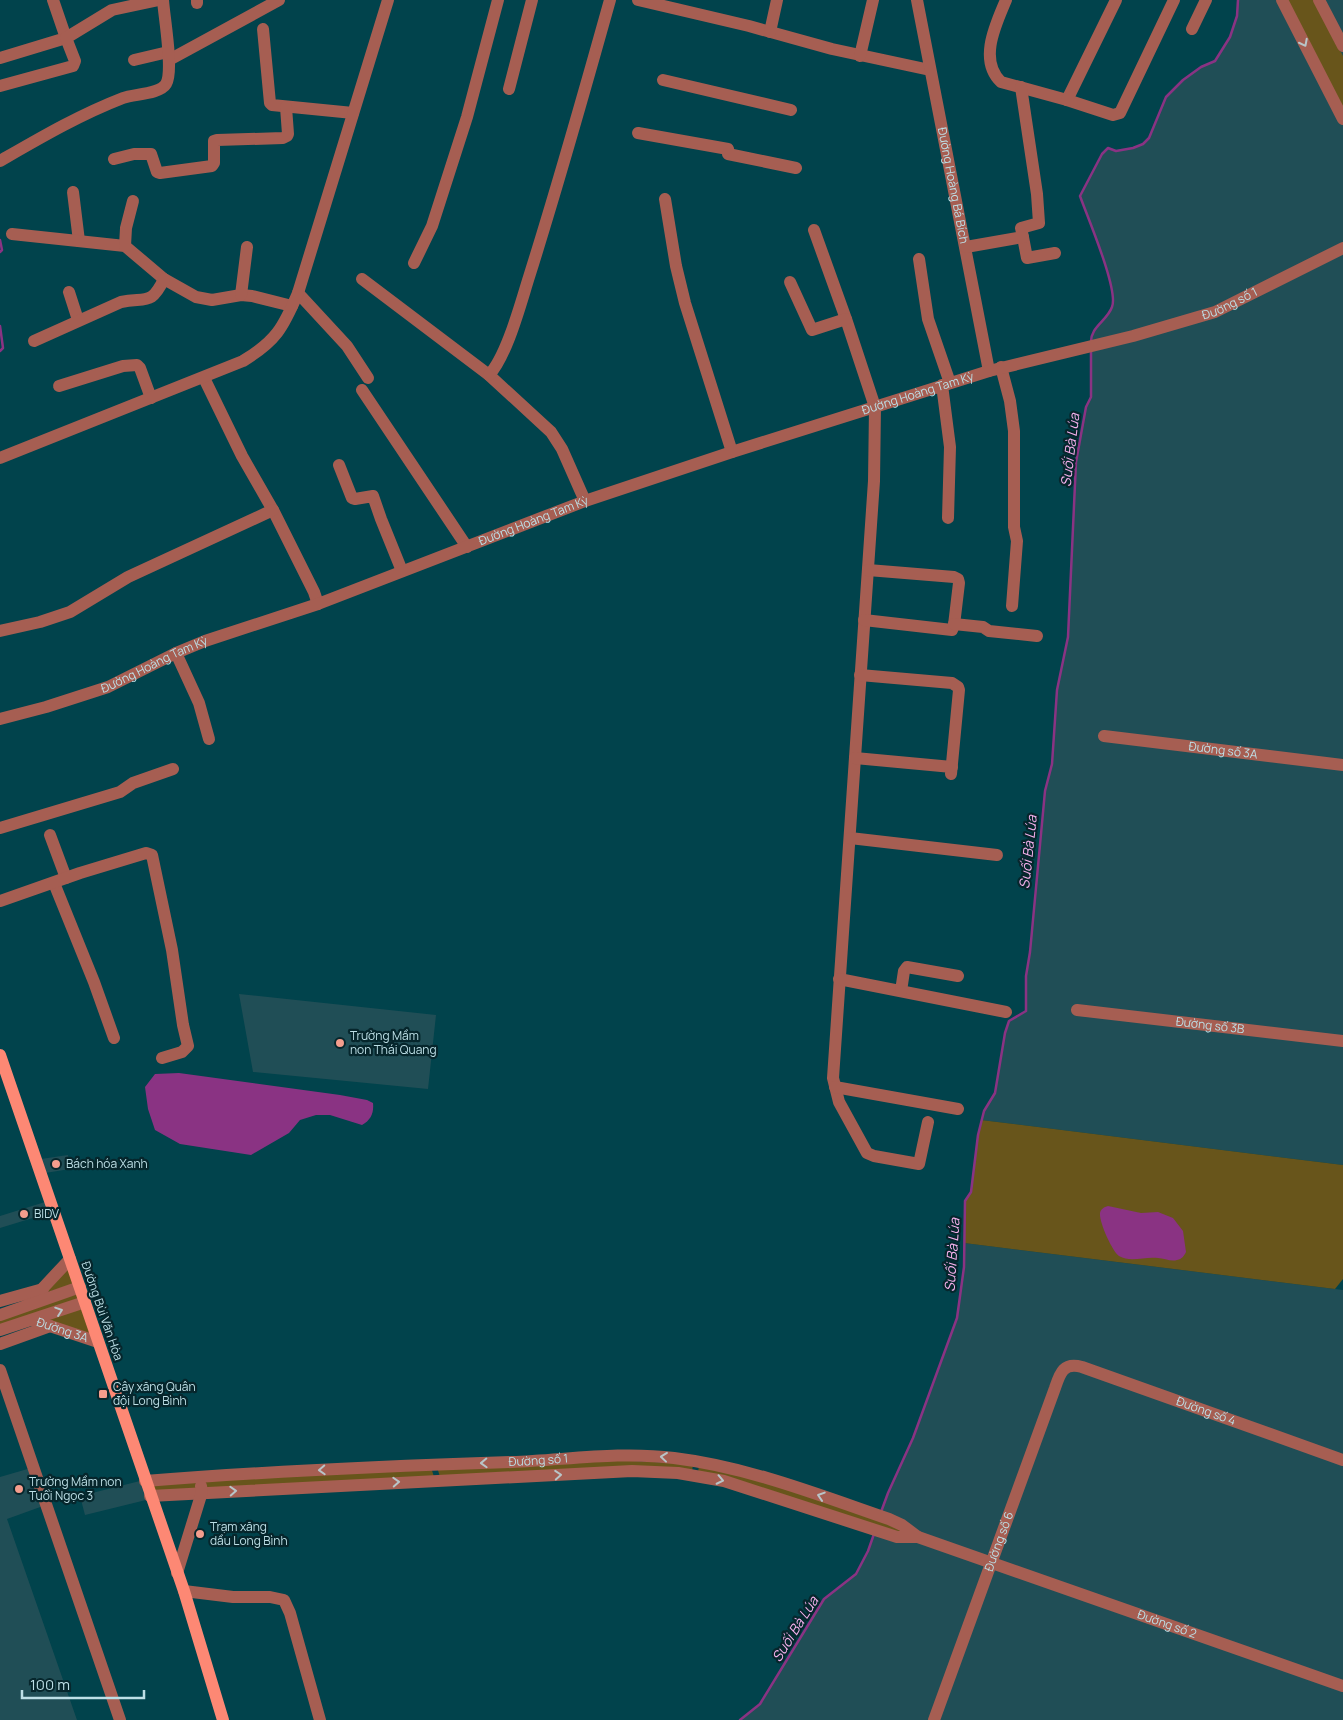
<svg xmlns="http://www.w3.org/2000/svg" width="1343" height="1720" font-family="Manrope,sans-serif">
<rect width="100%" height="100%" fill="#01434c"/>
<!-- built -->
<path fill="#204e56" d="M1238,0H1343V1165L981,1120L984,1111L995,1093L1005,1033L1009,1021L1026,1011V976L1030,952L1045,791L1052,764L1057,690L1068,637L1076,462L1086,407L1091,397V337L1095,330L1113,307V295L1108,271L1080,196L1102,154L1108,148L1116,151L1133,148L1143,144L1149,138L1166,97L1183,80L1201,67L1215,61L1230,37L1237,16Z
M239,994L436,1015L428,1089L253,1072Z
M68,1155L70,1169L45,1173L41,1159Z
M45,1202L49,1213L0,1228V1216Z
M964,1243L1343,1290V1720H740L760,1703L824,1599L856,1574L868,1551L888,1493L913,1438L957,1318L964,1267Z
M31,1468L43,1506L7,1519L77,1720H0V1477Z
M140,1481L146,1500L85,1515L80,1496Z"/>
<!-- green -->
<path fill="#68551b" d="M1287,0H1314L1343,56V109Z
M981,1120L1343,1165V1279L1335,1289L964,1243L965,1201L971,1192L978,1135Z
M68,1268L74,1284L42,1294Z
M77,1294L79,1299L0,1325V1319Z
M82,1308L91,1335L43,1321Z
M593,1459L693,1464L692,1472L440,1477L437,1467Z
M699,1465L724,1470L867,1514L909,1534H898L698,1473Z
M431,1467L434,1477L205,1489L204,1479Z
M198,1479L199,1490L154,1492L150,1483Z"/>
<!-- water -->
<path fill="#8a3383" d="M179,1073L340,1095L367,1100L373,1103C374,1113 371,1120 362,1125L330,1115H316L300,1120L289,1133L251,1155L180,1144L155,1130L148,1109L145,1087L155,1074Z
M1108,1206L1141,1213L1158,1212L1173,1218L1183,1231L1186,1252C1184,1256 1182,1259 1177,1260C1171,1262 1164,1258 1158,1258C1145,1256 1131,1263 1119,1256C1112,1251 1099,1222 1100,1213C1101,1209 1104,1207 1108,1206Z"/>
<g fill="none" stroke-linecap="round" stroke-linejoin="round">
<!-- stream -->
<path stroke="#8a3383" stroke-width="2.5" d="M0,240L2,250L0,252
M0,326L3,348L0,351
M1091,343C1090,327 1107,321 1112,307C1119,290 1087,216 1080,196L1102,154L1108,148L1116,151L1133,148L1143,144L1149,138L1166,97L1183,80L1201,67L1215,61L1230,37L1237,16L1238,0
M881,1512L888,1493L913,1438L957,1318L964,1267L965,1201L971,1192L978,1135L984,1111L995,1093L1005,1033L1009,1021L1026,1011V976L1030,952L1045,791L1052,764L1057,690L1068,637L1076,462L1086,407L1091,397V351
M740,1720L760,1704L824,1599L856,1574L868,1551L874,1534"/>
<!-- minor -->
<g stroke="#a65e52" stroke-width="12">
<path d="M638,0L749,26L832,49L930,70"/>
<path id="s1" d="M917,0L989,371"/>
<path d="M1006,0C996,24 978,60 1001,82L1067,100L1113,115L1120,113L1174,0"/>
<path d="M1282,0L1343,119"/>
<path d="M1319,0L1343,46"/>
<path d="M197,3V0"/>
<path d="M263,29L270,103L272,105L353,113"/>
<path d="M1192,29L1206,0"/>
<path d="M770,32L777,0"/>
<path d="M860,56L873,0"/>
<path d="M0,58L66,38L53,0"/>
<path d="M134,60L168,52"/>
<path d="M169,60L279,0"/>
<path d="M663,80L791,110"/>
<path d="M0,86L73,66L75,61L66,38L112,10L159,0"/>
<path d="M509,89L532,0"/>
<path d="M1067,100L1116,0"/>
<path d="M638,133L728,149"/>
<path d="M728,154L796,168"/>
<path d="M114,159L134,154H151L157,172L160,173L212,166L214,163V141L217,140L283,138L287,136L288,134L286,107"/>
<path d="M0,161C40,138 79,115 123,98C134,94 160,94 166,84C174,71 164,17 163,0"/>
<path d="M73,192L79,241"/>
<path d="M665,199L676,266L685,303L732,452"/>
<path d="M814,230L846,319L875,407L874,481L833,1078L839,1102L867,1153L874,1156L919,1164L928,1122"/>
<path d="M12,234L125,246L164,279L196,297L212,300L241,295L252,296L292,306"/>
<path d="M1023,237L1027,258L1055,253"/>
<path d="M125,246L126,228L133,201"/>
<path d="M966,247L1023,237L1021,228L1039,223L1037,194L1021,87"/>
<path d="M919,259L928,319L950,383"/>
<path d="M414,263L432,226L467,117L498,0"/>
<path d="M362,279L489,375L551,432L562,449L585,501"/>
<path d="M790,282L812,330L846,319"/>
<path d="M69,292L78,320"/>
<path d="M298,293L347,346L368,378"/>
<path d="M241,295L247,247"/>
<path d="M34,341L121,302C146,297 151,306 164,279"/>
<path d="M1001,367L1010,401L1014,431V527L1017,541L1012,606"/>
<path d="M489,375C507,356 521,302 529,277C558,185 584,93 610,0"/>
<path d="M204,378L242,456L274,512L314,592L318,604"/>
<path d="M942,385L950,447L948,518"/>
<path d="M59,386L123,366L137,365L140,368L151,398"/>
<path d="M362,390L467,547"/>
<path d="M0,458L243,361C276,341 283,328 298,293L388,0"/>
<path d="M339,465L352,498L355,499L373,496L381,519L402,571"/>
<path d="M864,620L952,630L954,625L959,583L958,579L954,577L868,570"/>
<path d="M954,624L983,627L989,631L1037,636"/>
<path d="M0,631L40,622L70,612L128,577L273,510"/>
<path d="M176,653L199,703L209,739"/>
<path d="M860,675L952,683L958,687L959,690L951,774"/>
<path id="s2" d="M0,719L46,707L108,687L176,653L205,641L318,604L585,501L732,452L989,371L1133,336L1215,312L1343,248"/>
<path id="s3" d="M1104,736L1343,765"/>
<path d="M855,758L952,767"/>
<path d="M0,828L120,792L133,783L173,769"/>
<path d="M50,835L66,878"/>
<path d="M850,838L997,855"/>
<path d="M54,883L94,982L114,1038"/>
<path d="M0,901L80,873L146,853L152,855L172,950L183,1025L188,1046L182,1052L162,1058"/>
<path d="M839,979L1006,1012"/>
<path d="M901,991L904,971L907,967L958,976"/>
<path id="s4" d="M1077,1010L1343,1041"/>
<path d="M835,1087L958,1109"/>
<path d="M0,1301L43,1289"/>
<path d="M28,1304L70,1259"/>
<path d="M0,1315L80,1287"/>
<path id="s5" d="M32,1320L98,1342"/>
<path d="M0,1330L85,1302"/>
<path d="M0,1344L50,1326"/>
<path d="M0,1370L120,1720"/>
<path id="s6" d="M145,1481C267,1471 389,1466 512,1462C566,1460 620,1451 674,1458C748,1467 819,1495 889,1519L902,1525L918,1537"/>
<path id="s7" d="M150,1496L632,1471L678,1473L724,1481L897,1537H918L1343,1686"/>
<path d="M177,1573L202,1492L201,1486"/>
<path d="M184,1591L233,1597H270L284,1600L290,1613L320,1720"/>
<path id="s8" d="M934,1720L1055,1388C1060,1373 1063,1362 1082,1367L1343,1460"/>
</g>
<!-- major -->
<path stroke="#fd8874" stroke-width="12" d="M0,1055L184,1591L223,1720"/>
</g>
<!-- one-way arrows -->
<defs><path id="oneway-chevron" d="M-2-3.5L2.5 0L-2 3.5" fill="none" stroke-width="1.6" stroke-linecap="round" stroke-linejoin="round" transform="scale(1.25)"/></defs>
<g stroke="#b8c5c8">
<use href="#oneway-chevron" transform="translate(1304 43) rotate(63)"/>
<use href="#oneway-chevron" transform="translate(59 1311) rotate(-19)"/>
<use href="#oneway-chevron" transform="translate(664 1457) rotate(-174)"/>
<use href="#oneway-chevron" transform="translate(484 1463) rotate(178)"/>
<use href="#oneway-chevron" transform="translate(322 1470) rotate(177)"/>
<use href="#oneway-chevron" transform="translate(558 1475) rotate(-4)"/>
<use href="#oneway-chevron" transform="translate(720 1480) rotate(12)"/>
<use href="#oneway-chevron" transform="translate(396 1482) rotate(-3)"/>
<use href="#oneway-chevron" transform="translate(233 1491) rotate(-3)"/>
<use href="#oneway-chevron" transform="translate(821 1496) rotate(-162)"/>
</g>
<!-- markers -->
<g fill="#f49d8d" stroke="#06262c" stroke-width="2">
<circle cx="340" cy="1043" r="5"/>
<circle cx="56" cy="1164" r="5"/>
<circle cx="24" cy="1214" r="5"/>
<rect x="98" y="1389" width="10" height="10" rx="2.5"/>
<circle cx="19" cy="1489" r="5"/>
<circle cx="200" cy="1534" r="5"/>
</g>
<g text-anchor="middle" stroke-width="4.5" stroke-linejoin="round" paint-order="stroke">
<!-- street labels -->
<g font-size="12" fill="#bddfe6" stroke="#06262c">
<text dy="4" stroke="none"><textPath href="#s1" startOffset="189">Đường Hoàng Bá Bích</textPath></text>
<text dy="4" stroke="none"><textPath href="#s2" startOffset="1300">Đường số 1</textPath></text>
<text dy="4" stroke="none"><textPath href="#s2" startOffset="975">Đường Hoàng Tam Kỳ</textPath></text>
<text dy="4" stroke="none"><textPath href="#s2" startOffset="570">Đường Hoàng Tam Kỳ</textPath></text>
<text dy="4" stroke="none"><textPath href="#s2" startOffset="164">Đường Hoàng Tam Kỳ</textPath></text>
<text dy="4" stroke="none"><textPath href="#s3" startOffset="120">Đường số 3A</textPath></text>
<text dy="4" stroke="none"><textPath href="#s4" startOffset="134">Đường số 3B</textPath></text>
<text transform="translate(102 1311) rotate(71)" y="4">Đường Bùi Văn Hòa</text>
<text dy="4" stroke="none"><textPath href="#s5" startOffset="32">Đường 3A</textPath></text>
<text dy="4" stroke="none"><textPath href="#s8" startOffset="525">Đường số 4</textPath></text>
<text dy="4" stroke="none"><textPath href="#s6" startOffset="394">Đường số 1</textPath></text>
<text dy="4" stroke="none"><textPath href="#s8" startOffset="190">Đường số 6</textPath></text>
<text dy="4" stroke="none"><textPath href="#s7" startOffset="1042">Đường số 2</textPath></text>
</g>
<!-- poi labels -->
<g font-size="12" fill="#bddfe6" stroke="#06262c" text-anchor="start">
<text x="350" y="1040">Trường Mầm<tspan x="350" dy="14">non Thái Quang</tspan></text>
<text x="66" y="1168">Bách hóa Xanh</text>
<text x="34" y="1218">BIDV</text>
<text x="113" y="1391">Cây xăng Quân<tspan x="113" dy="14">đội Long Bình</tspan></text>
<text x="29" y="1486">Trường Mầm non<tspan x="29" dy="14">Tuổi Ngọc 3</tspan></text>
<text x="210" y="1531">Trạm xăng<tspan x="210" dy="14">dầu Long Bình</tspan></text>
</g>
<!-- water labels -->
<g font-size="14" font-style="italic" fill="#f6b1ed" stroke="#06262c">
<text transform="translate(1070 450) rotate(-83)" y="5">Suối Bà Lúa</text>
<text transform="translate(1028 852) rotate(-84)" y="5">Suối Bà Lúa</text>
<text transform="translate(952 1255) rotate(-86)" y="5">Suối Bà Lúa</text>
<text transform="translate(795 1629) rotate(-58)" y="5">Suối Bà Lúa</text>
</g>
</g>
<!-- scale -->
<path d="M22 1690v8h122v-8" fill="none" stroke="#bddfe6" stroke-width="2.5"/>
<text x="30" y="1690" font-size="15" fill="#bddfe6" stroke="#06262c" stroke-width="4" paint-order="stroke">100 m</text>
</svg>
